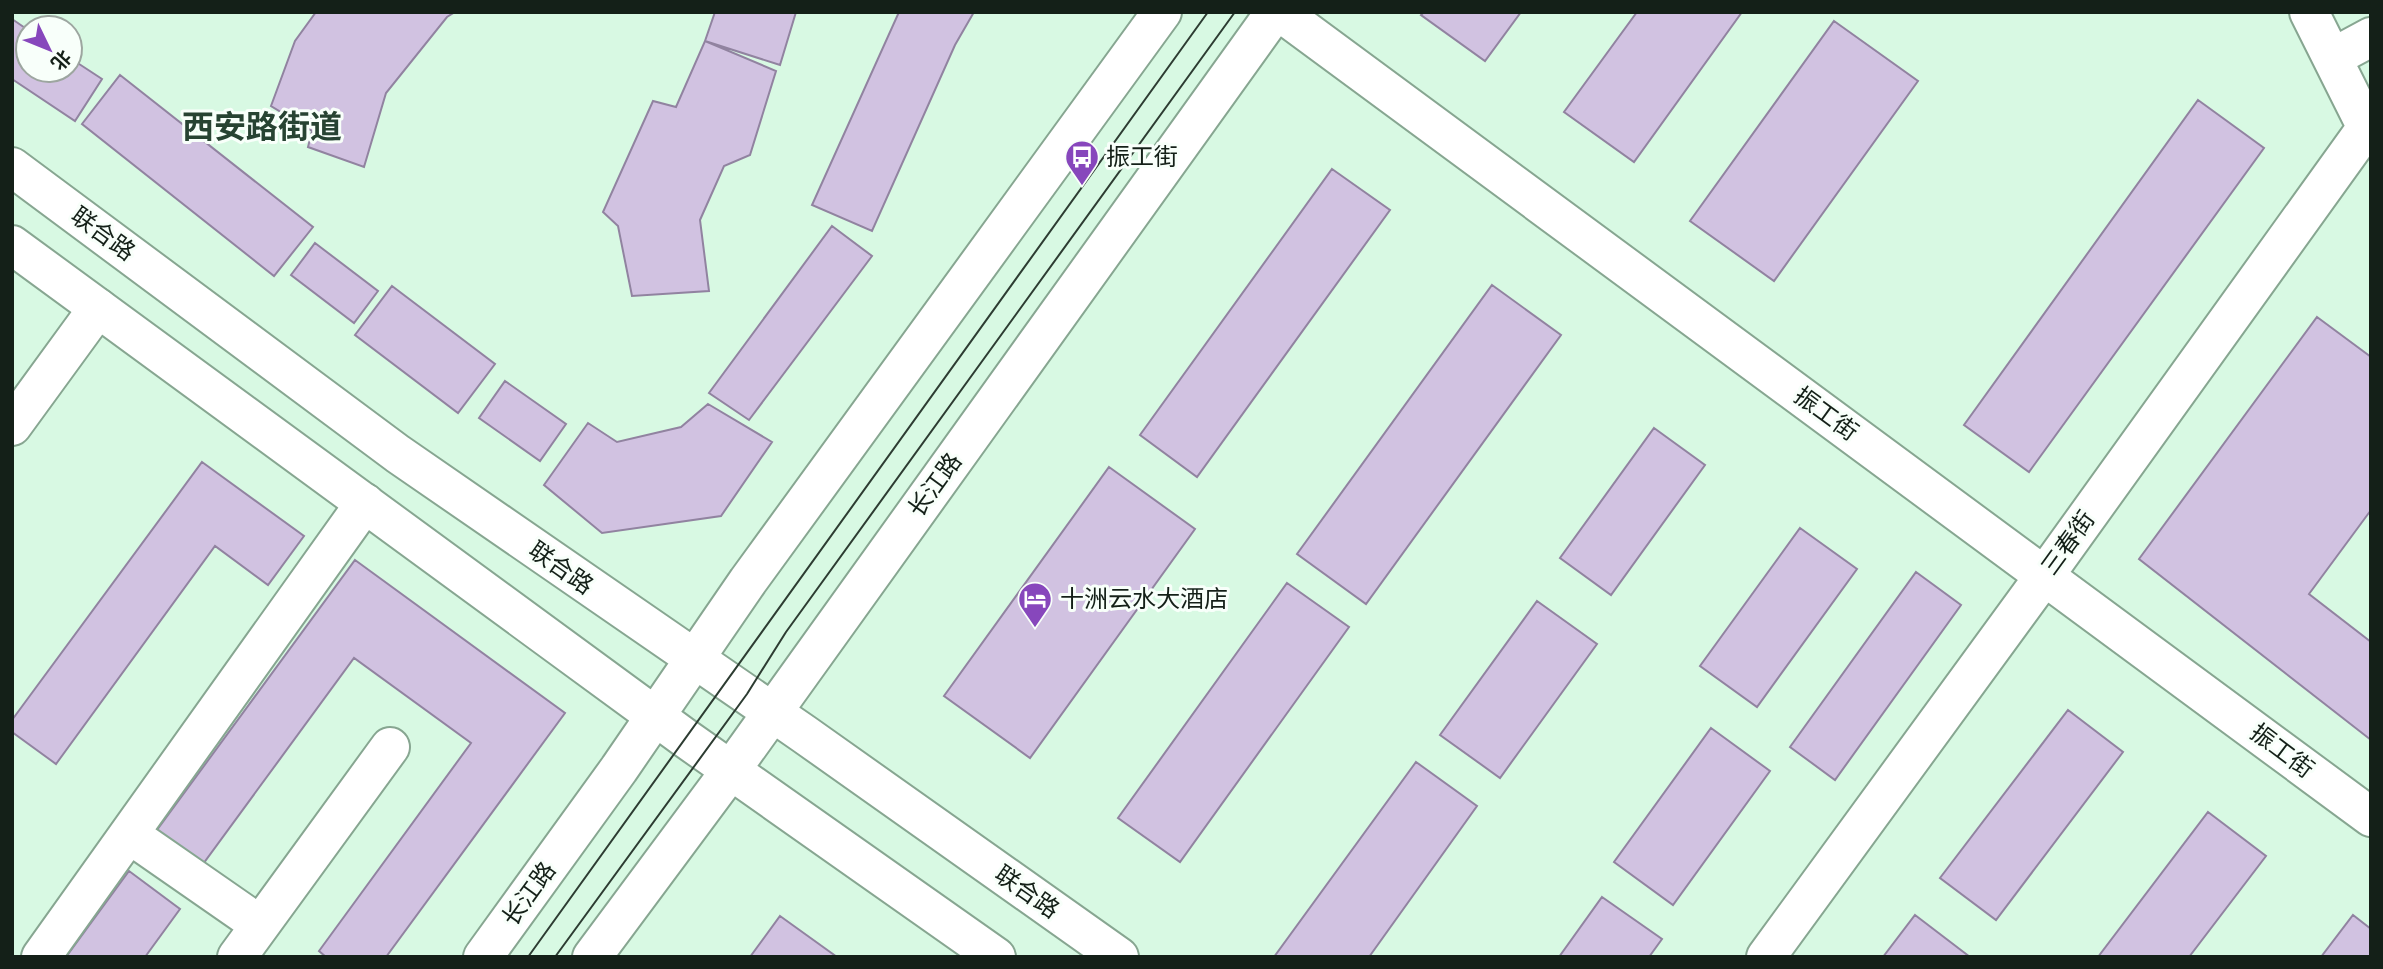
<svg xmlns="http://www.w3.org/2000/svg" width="2383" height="969" font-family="'Alegreya Sans','Noto Sans SC',sans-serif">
<rect width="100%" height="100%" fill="#d8f9e3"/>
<!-- building -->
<path fill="#d1c2e1" stroke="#9183a0" stroke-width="2" d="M316,12H455L447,17L386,93L364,167L308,147L312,131L271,106L295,41Z
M715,12H796L780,65L705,41Z
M899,12H974L955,45L872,231L812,205Z
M1424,12H1521L1485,61L1421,15Z
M1637,12H1742L1634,162L1564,112Z
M12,19L28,30V70H70V58L102,79L75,121L12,79Z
M1834,21L1918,81L1774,281L1690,221Z
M705,41L776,71L750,155L724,166L700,220L709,291L632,296L618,226L603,212L653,101L676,107Z
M120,75L313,227L274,276L82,124Z
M2198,100L2264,148L2029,472L1964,425Z
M1332,169L1390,210L1197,477L1140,435Z
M832,226L872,256L749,420L709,393Z
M315,243L378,291L354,323L291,275Z
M1492,285L1561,335L1366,604L1297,554Z
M392,286L495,364L458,413L355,335Z
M2317,317L2371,357V510L2309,594L2371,642V740L2139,559Z
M505,381L566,424L540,461L479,418Z
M708,404L772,442L721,516L602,533L544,485L588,423L617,442L681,427Z
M1654,428L1705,465L1611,595L1560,558Z
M202,462L304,536L268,585L215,546L56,764L12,732V720Z
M1109,467L1195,529L1030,758L944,696Z
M1800,528L1857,569L1757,707L1700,666Z
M355,560L565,713L386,957H326L319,951L471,743L354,658L203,864L157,830Z
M1916,572L1961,605L1835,780L1790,747Z
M1287,583L1349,627L1180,862L1118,818Z
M1537,601L1597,644L1500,778L1440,735Z
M2068,710L2123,752L1996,920L1940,878Z
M1711,728L1770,771L1673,905L1614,862Z
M1416,762L1477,806L1369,957H1274Z
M2208,812L2266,856L2189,957H2098Z
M129,871L180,909L145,957H66Z
M1602,897L1662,939L1649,957H1559Z
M1915,915L1970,957H1883Z
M2353,915L2371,929V957H2321Z
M780,916L837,957H750Z"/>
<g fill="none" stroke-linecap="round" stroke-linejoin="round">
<!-- minor casing -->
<g stroke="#87a691" stroke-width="42">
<path id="minor" d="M1280,12L2371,817
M2309,12L2371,136
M2332,58L2371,37
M12,426L98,308
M129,834L260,925
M41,957L365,503
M237,957L390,747
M1766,957L2045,575L2367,127"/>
</g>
<!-- major casing -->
<g stroke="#87a691" stroke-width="42">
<path id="major" d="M12,167L398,454L804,734L1119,957
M12,245L685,738L996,957
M483,957L619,769L748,581L1162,12
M592,957L731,770L1275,12"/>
</g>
<!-- minor -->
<use href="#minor" stroke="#fff" stroke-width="38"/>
<!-- major -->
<use href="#major" stroke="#fff" stroke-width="38"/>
<!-- tram -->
<path stroke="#2d3c32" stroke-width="2" d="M528,957L1208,12
M555,957L747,694L786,632L1235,12"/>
</g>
<!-- icons -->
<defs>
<g id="bus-pin" transform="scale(1.75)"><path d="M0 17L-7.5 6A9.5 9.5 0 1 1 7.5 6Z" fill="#8747bc" stroke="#f8fffa"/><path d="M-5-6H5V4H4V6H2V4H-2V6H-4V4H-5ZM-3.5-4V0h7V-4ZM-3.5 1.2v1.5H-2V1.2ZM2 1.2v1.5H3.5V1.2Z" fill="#fff"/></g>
<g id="hotel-pin" transform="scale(1.75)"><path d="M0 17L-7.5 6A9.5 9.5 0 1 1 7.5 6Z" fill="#8747bc" stroke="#f8fffa"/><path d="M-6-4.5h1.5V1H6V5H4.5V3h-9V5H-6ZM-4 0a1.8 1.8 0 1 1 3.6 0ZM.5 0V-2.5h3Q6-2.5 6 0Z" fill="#fff"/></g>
</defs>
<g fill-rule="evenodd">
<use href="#bus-pin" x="1082" y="157"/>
<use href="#hotel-pin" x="1035" y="599"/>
</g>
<g text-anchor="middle" stroke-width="6" stroke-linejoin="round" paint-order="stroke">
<!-- poi labels -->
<g font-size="24" fill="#142018" stroke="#f8fffa" text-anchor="start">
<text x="1106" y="165">振工街</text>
<text x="1060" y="607">十洲云水大酒店</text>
</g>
<!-- street labels -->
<g font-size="24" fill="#142018" stroke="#f8fffa">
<text transform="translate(103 234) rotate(36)" y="8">联合路</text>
<text transform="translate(1826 414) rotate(36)" y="8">振工街</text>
<text transform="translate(935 485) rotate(-54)" y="8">长江路</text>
<text transform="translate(2068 543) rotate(-54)" y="8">三春街</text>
<text transform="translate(561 568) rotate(35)" y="8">联合路</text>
<text transform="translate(2282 751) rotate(37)" y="8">振工街</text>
<text transform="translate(1027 892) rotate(35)" y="8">联合路</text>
<text transform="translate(529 894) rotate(-54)" y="8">长江路</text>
</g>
<!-- district labels -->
<g font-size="32" font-weight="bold" fill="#274332" stroke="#f8fffa">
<text x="262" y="138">西安路街道</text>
</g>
</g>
<!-- border -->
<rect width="2383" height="969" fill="none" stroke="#142018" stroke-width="28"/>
<!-- north arrow -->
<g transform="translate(49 49) rotate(133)"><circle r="33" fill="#f8fffa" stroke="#9da6a0" stroke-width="2"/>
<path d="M0-5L12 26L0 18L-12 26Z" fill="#8747bc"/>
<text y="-10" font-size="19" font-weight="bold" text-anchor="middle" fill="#142018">北</text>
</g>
</svg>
